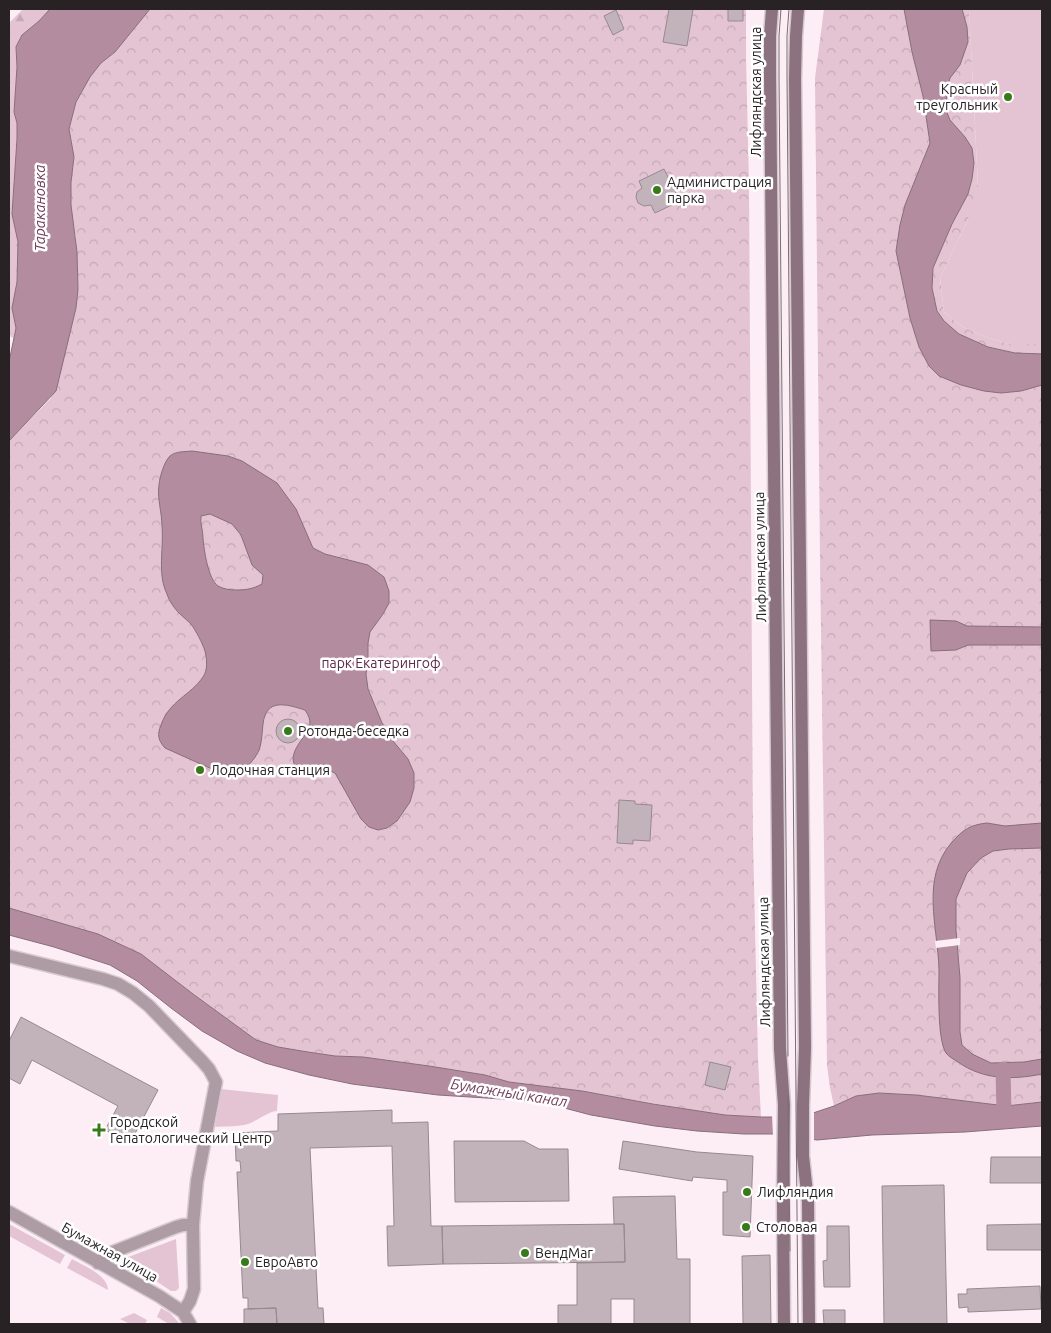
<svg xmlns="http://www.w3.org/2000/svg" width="1051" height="1333" font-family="Ubuntu,sans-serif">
<defs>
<pattern id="forest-firs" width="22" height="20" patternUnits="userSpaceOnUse" patternTransform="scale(1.25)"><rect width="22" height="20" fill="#e4c4d3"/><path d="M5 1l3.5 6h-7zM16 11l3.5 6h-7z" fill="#c4a8b5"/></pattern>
<pattern id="park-crowns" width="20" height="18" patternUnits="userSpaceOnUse" patternTransform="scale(1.25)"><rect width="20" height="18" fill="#e4c4d3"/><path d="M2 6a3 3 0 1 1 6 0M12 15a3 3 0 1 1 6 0" fill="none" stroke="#c4a8b5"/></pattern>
</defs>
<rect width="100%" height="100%" fill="#fdeef5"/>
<!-- grass -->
<path fill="#e4c4d3" d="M969,9H1042V344H1010L986,337L963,327L944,312L940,278L966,224L978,186Z
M221,1089L278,1095L277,1111C269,1111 257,1121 248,1124C238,1127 226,1126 215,1127Z
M9,1224L65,1255L60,1264L9,1236Z
M176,1239L179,1288L176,1291H171L123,1259Z
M72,1259C84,1266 108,1275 108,1290L67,1268Z
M161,1308L170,1313L180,1324H169L157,1317Z
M134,1313L147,1320L145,1324H130L120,1319Z"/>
<!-- forest -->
<path fill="url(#forest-firs)" d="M23,9H50L39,21L22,35L16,47L17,67L14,112L17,123V139L12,214L18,242L17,282L12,308L16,328L14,338L11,337L9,333V23Z"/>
<!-- park -->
<path fill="url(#park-crowns)" d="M150,9H746V58L749,183L753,839L758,1059L761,1117L725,1115L691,1110L582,1091L509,1082L485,1075L429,1066L363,1057L335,1056L278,1047L256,1040L193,994L141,954L98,934L9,908V441L51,398L76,238L72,222L71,205V182L74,157L69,129L76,102L90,77L101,63L115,52Z
M824,9H969L978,186L975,200L966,224L940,278L944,312L963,327L986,337L1010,344H1042V1102L1006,1106L916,1095L879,1093L856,1096L834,1106L830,1088L827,1065L820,560L815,78Z"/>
<!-- water -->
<path fill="#b38d9f" stroke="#896d7a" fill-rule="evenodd" d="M50,9H150L115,52L101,63L90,77L76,102L69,129L74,157L71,182V205L77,252L78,289L76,308L56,391L9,441V362L16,328L12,308L17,282L18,242L12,214L17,139V123L14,112L17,67L16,47L22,35L39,21Z
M904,9H962L967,27L968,42L960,65L950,78L947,89L946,110L950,120L965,137L972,148L974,163L972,179L968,194L952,224L933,268L932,288L937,311L944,321L959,334L988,347L1015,353L1042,354V385L1021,391L1001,393L984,391L961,385L939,376L929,366L919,347L910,318L896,251L900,225L905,205L930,143L923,96L912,52Z
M192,451L228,456L242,461L277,483L296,509L313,548L325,554L368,565L384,577L389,591V603L383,614L370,632L368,643V662L366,674L368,689L382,723L393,741L408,759L414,773V788L410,802L397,821L387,828L378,830L369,827L361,819L335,773L328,770C313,777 309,779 295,770C295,766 293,761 293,758C296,737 320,731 305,710C286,704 266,698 263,724C262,732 262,740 260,747C258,755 252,761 247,767C239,776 235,776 223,774L165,748C158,740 157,735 161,725C169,701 191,695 203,677C208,670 207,659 205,651C202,642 196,631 191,624C187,620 183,617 179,613C175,609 169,601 167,594C157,574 164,548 162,526C162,513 157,498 159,485C160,476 164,462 170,456C176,451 184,452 192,451ZM210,514L232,524L241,535L252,565L263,575L262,584C253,589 246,590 236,590C230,590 223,589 218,586C208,579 204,550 203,538C203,530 200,524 201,516Z
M930,620L956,621L967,626L1042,627V645H968L956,650L931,651Z
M987,823L1005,826L1042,823V848L1009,849L993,851L981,858L967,873L956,899V930L960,978V1032L962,1045L972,1054L991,1063L1024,1062L1042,1059V1074C1013,1080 983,1080 958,1062C955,1060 949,1057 946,1053C937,1039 939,988 939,970C938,926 920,879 952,842C964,829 970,825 987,823Z
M9,908L98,934L141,954L193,994L256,1040L278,1047L308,1052L335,1056L363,1057L429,1066L485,1075L509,1082L582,1091L653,1104L725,1115L761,1117H801L834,1106L856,1096L879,1093L916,1095L1006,1106L1042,1102V1126L965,1132L872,1135L817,1140L773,1134H744L697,1131L655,1126L591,1115L549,1104L518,1100L438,1095L352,1084L309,1075L265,1063L237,1051L202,1031L171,1008L137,981L110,965L54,947L9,935Z"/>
<!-- pier -->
<path fill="#fdeef5" d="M960,938V945L936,948L935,941Z
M814,1109V1142L773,1136L772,1115L801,1114Z"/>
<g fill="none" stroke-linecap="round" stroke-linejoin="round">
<!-- canal -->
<path stroke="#b38d9f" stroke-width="15" d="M1003,1069L1004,1113"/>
</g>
<!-- building -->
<path fill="#c2b3ba" stroke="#97898f" d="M669,9H693L687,46L663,42Z
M728,9H743V21H728Z
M616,10L624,29L613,35L604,16Z
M664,169L680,201L655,213L651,205L644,206L638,203L636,197L637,192L642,188L639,181Z
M276 731a12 12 0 1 1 24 0a12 12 0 1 1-24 0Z
M619,800L635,801V804L652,805L650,841L633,840V844L617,843Z
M21,1017L158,1090L130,1143L105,1130L118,1106L32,1060L20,1084L9,1078V1041Z
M710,1062L731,1067L725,1090L705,1085Z
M392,1110V1123L428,1122L431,1226H442L443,1264L388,1266L387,1226H394L392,1146L310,1148L318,1308H323L324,1324H277L276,1308L248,1309V1298H243L237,1172H241L240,1161H236L235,1133L278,1131V1114Z
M454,1141H524L539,1149H568L569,1201L455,1202Z
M623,1141L697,1152L753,1156L750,1237L723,1235V1192H727V1180L693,1177L692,1181L619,1169Z
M991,1157H1042V1183H990Z
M944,1185L947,1324H884L882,1186Z
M675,1196L677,1259H690V1324H634V1299H611V1324H558V1305H577V1263L625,1262L624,1224H614L613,1197Z
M624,1224L625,1262L443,1264L442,1226Z
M1042,1224V1250H987V1225Z
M827,1226H849L850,1287H824L823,1261L827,1260Z
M770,1255L771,1324H743L742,1256Z
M1040,1286L1041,1309L968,1312V1307L959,1308L958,1294H967V1289Z
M276,1308L277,1324H244V1309Z
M823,1310H845V1324H824Z"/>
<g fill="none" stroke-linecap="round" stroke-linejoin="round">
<!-- street casing -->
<g stroke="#d7c9d0" stroke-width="15">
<path id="street" d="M9,956L103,979L118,984L133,993L149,1006L202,1061L209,1069L216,1082L197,1181L193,1225L194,1289L190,1301L183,1312
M9,1212L159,1296L183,1312L190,1324
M98,1263L108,1254L176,1227L183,1225H193"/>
</g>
<!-- secondary casing -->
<g stroke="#d7c9d0" stroke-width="15">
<path id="secondary" d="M772,9L770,36V76L780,1049L784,1105L783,1202L784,1324
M798,9L796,36L795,78L805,1048L803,1105V1156L808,1202L809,1324"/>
</g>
<!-- street -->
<use href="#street" stroke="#ad9ca4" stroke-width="12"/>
<!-- secondary -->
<use href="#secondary" stroke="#8b727e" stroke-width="12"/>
<!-- tram -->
<path stroke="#776e72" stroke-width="1" d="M781,9L779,36V77L788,1056
M789,9L787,36V77L798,1324
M788,1096L790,1251"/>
</g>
<!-- markers -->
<g fill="#387a19" stroke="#fff" stroke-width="2">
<circle cx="1008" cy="97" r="5"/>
<circle cx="657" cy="190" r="5"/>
<circle cx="288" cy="731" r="5"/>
<circle cx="200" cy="770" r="5"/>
<path d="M96.5 1122.5h5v5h5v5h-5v5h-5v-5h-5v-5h5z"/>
<circle cx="747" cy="1192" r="5"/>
<circle cx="746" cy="1227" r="5"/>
<circle cx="525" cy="1253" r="5"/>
<circle cx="245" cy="1262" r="5"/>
</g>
<g text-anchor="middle" stroke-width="5" stroke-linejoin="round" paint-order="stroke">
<!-- poi labels -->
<g font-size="14" fill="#282225" stroke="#fff" text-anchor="start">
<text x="998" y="94" text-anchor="end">Красный<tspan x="998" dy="16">треугольник</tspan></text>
<text x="667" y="187">Администрация<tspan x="667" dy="16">парка</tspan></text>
<text x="298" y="736">Ротонда-беседка</text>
<text x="210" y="775">Лодочная станция</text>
<text x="110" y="1127">Городской<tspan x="110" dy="16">Гепатологический Центр</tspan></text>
<text x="757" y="1197">Лифляндия</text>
<text x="756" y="1232">Столовая</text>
<text x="535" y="1258">ВендМаг</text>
<text x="255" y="1267">ЕвроАвто</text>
</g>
<!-- street labels -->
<g font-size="14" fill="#282225" stroke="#fff">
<text transform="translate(756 92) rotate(-90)" y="5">Лифляндская улица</text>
<text transform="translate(760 557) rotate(-91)" y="5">Лифляндская улица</text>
<text transform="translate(764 962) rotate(-91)" y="5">Лифляндская улица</text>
<text transform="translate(110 1252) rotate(29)" y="5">Бумажная улица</text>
</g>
<!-- park labels -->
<g font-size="14" fill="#5d2b46" stroke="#fff">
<text x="381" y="668">парк Екатерингоф</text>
</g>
<!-- water labels -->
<g font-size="15" font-style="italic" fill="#733f5b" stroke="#fff">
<text transform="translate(40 208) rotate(-90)" y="5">Таракановка</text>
<text transform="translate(509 1093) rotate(9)" y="5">Бумажный канал</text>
</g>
</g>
<!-- border -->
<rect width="1051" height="1333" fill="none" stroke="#282225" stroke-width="20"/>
</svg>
